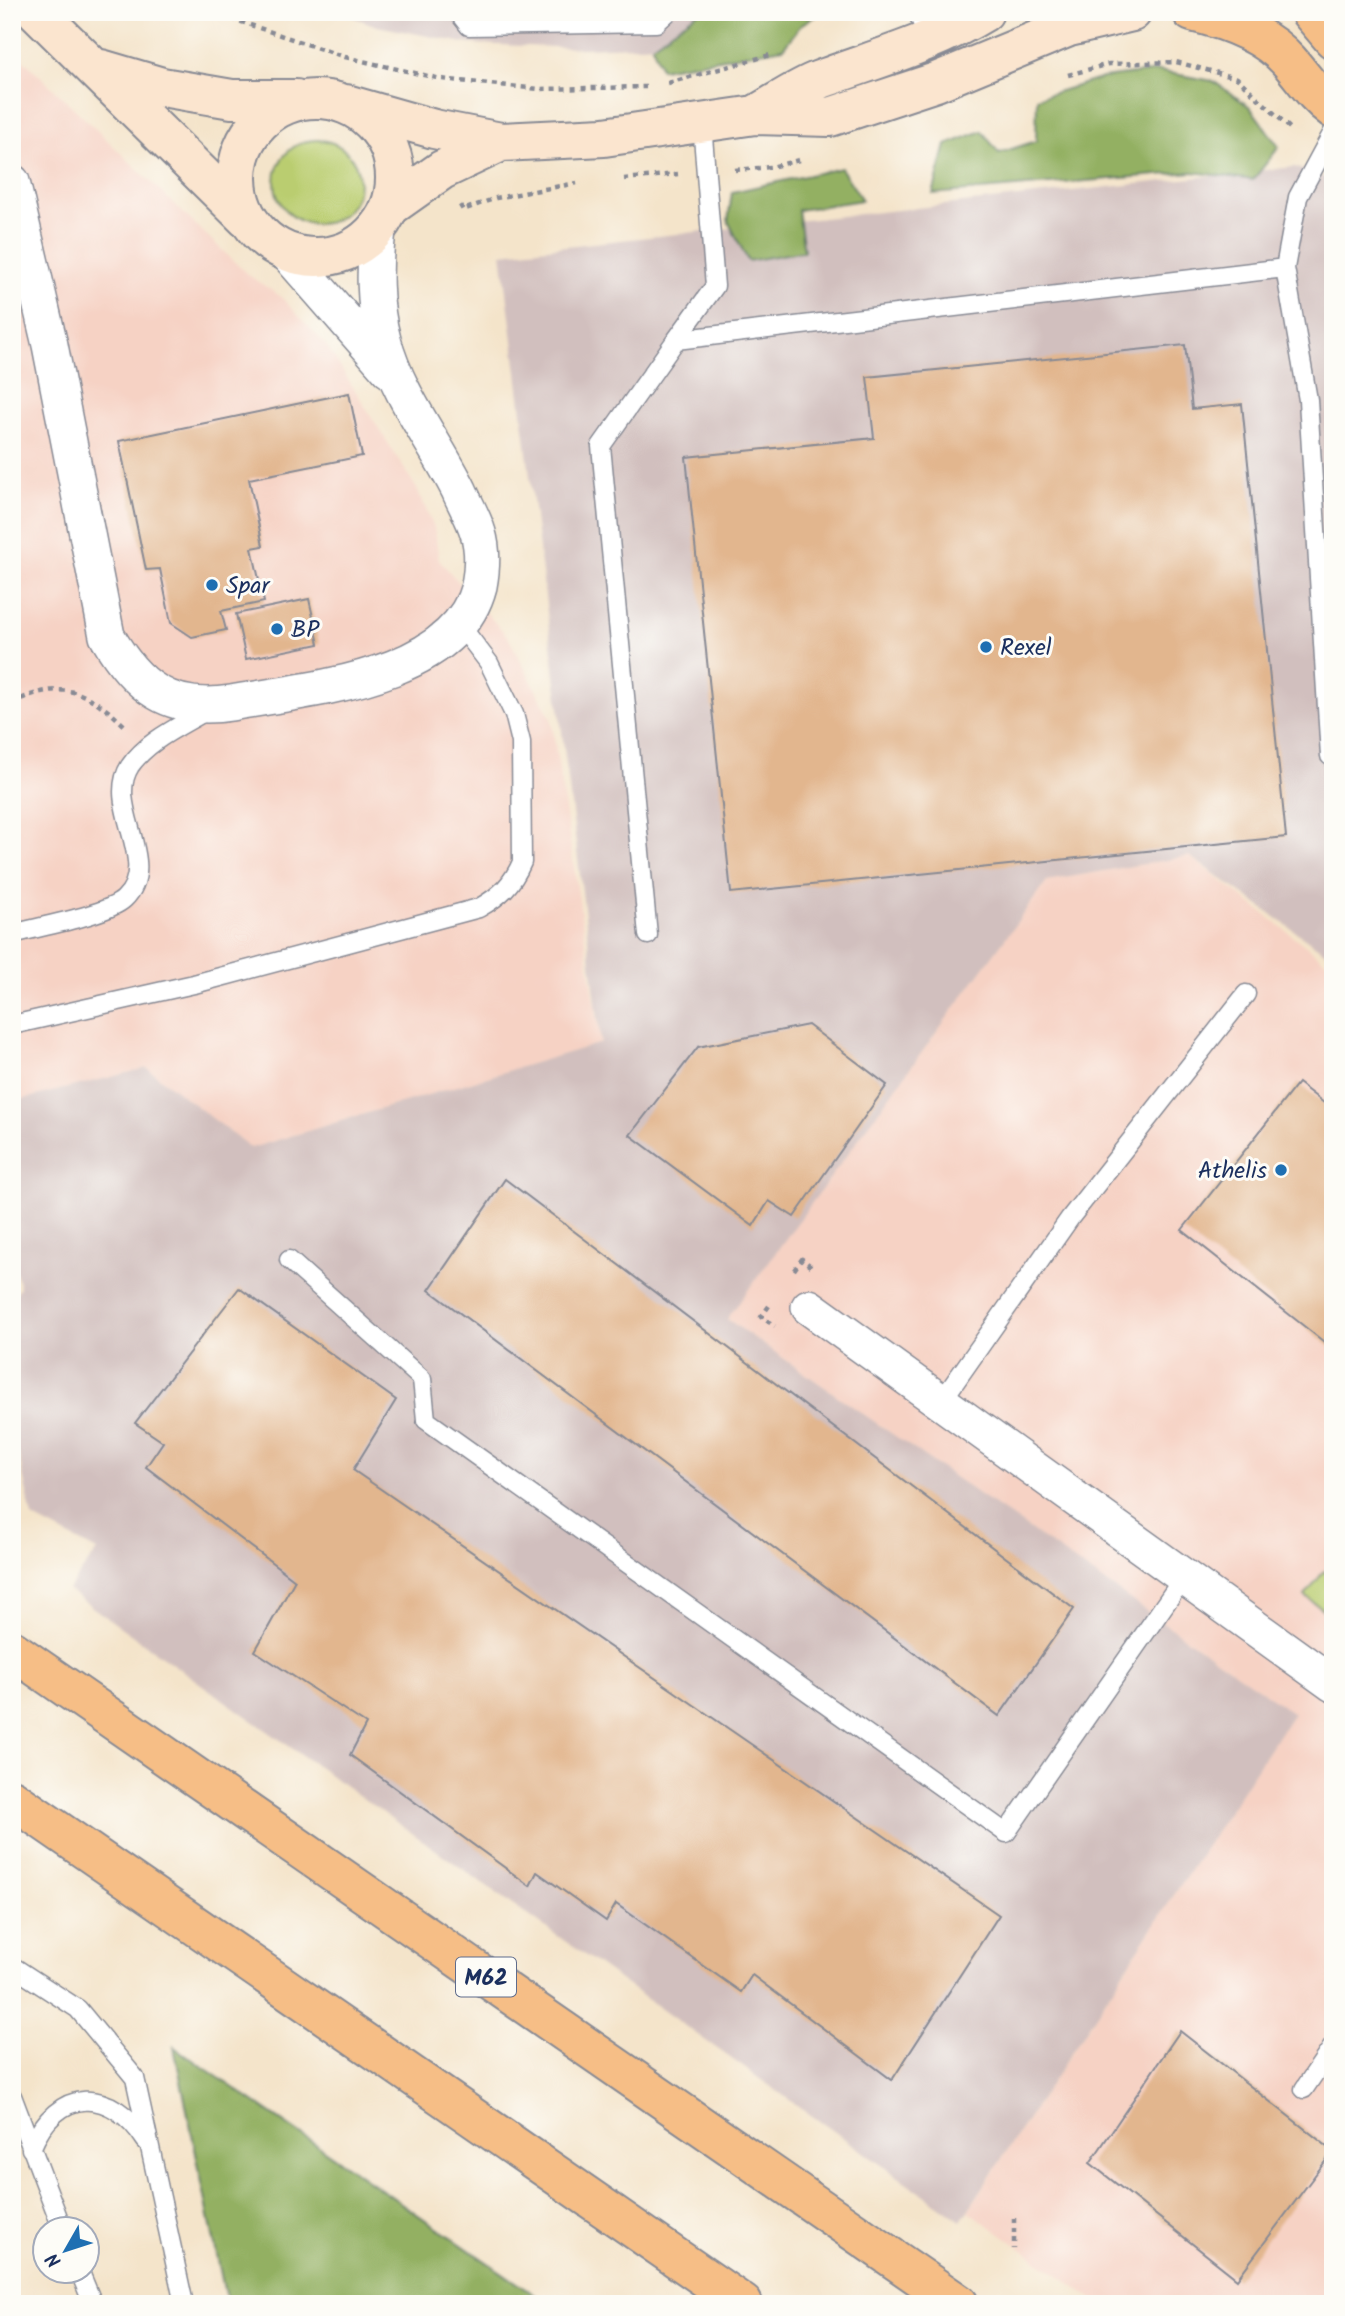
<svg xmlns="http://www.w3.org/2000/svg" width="1345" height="2316" font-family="Kalam,sans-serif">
<rect width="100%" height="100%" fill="#fdfcf7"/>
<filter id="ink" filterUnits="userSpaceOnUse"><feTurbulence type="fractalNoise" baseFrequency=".0143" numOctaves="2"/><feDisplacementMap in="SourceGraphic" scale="14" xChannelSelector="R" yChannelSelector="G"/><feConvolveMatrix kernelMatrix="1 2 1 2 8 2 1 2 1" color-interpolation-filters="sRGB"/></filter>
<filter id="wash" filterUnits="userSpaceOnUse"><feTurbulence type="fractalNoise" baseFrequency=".00686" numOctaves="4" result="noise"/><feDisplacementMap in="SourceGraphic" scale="28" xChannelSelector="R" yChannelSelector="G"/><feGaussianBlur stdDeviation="1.57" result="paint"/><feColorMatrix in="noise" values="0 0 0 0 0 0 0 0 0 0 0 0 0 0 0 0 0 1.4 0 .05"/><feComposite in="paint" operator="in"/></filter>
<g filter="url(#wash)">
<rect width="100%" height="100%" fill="#f4e4ca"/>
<!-- built -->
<path fill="#f6d2c4" d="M12,49L247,274L280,296L327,346L417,489L434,527L439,560L508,637L551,718L601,1043L251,1148L147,1068L12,1102Z
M1189,856L1333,967V2304H1100L968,2211L1293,1713L727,1319L1047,881Z"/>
<!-- industrial -->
<path fill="#d1bfbe" d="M339,12H710L662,45L583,48L469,44L377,26Z
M1294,167L1333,180V958L1189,856L1047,881L727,1319L1293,1713L961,2221L68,1590L97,1551L32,1517L12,1424V1300L20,1287L12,1258V1102L147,1068L251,1148L601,1043L502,253Z"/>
<!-- green -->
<path fill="#bacd70" stroke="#6a7e67" stroke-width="2" d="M275 182a42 42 0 1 1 84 0a42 42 0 1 1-84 0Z
M1324,1571L1333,1577V1617L1305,1596Z"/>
<!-- forest -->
<path fill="#93b062" stroke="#577060" stroke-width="2" d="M699,12H822L802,24L783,48L661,69L652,45Z
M1158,71L1213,81L1250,107L1279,147L1253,180L1193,172L933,194L946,145L982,131L999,153L1036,141L1037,98L1103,78Z
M841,168L862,200L798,210L804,251L748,261L728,221L732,192Z
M174,2047L548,2304H227Z"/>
<g id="blocks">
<!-- building -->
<path fill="#e2b68e" d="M1185,345L1192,409L1242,404L1286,837L731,893L686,457L874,438L867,377Z
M349,393L362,456L249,479L263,546L252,548L264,602L221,611L226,630L192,637L171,623L160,569L146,570L119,441Z
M309,599L319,644L246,659L236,614Z
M808,1025L887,1085L794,1217L769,1201L753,1226L630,1135L698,1047Z
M1298,1083L1333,1110V1349L1182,1230Z
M505,1179L1074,1609L999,1716L429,1290Z
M239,1288L396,1400L353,1470L999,1915L892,2080L752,1975L741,1992L616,1904L606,1921L537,1872L530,1886L350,1755L366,1724L255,1651L295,1580L146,1467L163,1442L135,1423Z
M1180,2031L1333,2151L1237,2279L1090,2163Z"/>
</g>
</g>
<g filter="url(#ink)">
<use href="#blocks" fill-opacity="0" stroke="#888a94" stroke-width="2"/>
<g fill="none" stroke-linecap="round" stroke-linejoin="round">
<!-- lane casing -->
<g stroke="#888a94" stroke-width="21">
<path id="lane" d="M458,12L469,26L656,23L668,12
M917,12L930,40
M676,340L715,286L702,124
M1330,756L1308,400L1285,268L1298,197L1333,132
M12,934C37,927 107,915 124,899C162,863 104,806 130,766C148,740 181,726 207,710
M648,935L601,446L676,340L1285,268
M12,1025L194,984L479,908C500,896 512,885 522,862L521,742L514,714L489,663L460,625
M289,1260L422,1379L426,1420L1006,1833L1184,1577
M941,1402L1070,1218L1246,994
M12,1966L78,2009L135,2078L184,2304
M1304,2089L1333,2046
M12,2096L62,2228
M31,2149C57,2086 111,2086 146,2141
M79,2270L93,2304"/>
</g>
<!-- street casing -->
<g stroke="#888a94" stroke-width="38">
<path id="street" d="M12,182L50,345L107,636C136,686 169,713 231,703C309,689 455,679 479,586C482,570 483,549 478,533C474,519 465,504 459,490C434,440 397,394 383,340C373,303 374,267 378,229
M286,252L389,370
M809,1307L1333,1684"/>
</g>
<!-- secondary casing -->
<g stroke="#888a94" stroke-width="42">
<path id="secondary" d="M37,12L247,219
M101,69L162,87L232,99H296
M237 178a79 79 0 1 1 158 0a79 79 0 1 1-158 0Z
M346,104L434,129L501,142L604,137L755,115L830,117L936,82L1069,27L1132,12
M757,114C777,103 798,88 819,80C875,59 932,44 984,12
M391,206L442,170L501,142"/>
</g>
<!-- primary casing -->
<g stroke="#888a94" stroke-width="42">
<path id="primary" d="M1192,12C1226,20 1265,34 1289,61C1304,78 1314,95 1333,109
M1310,12L1333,39"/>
</g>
<!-- highway casing -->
<g stroke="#888a94" stroke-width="42">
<path id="highway" d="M12,1650L959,2304
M12,1799L743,2304"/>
</g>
<!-- path -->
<path stroke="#888a94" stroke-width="4.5" stroke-dasharray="5 5" stroke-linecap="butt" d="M212,12L345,57L441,79L539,89L646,87
M1068,75L1109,64L1176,62L1237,78L1293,131
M668,83L774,54
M735,170L771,167L803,159
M624,179L678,174
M460,205L463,210L496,198L577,183
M12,703C62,678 89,691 127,728
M794,1270L802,1259L812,1267
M769,1306L761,1317L775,1326
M1014,2218V2249"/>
<!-- lane -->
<use href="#lane" stroke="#fff" stroke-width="18"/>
<!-- street -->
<use href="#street" stroke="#fff" stroke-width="35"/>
<!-- secondary -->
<use href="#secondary" stroke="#fbe5cf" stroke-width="38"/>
<!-- primary -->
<use href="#primary" stroke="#f6be86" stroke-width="38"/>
<!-- highway -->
<use href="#highway" stroke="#f6be86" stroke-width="38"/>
</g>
</g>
<!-- markers -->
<g fill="#1f6fb2" stroke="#fdfcf7" stroke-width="2.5">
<circle cx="212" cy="585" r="7"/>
<circle cx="277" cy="629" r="7"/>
<circle cx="986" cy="647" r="7"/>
<circle cx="1281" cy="1170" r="7"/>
</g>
<g text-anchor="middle" stroke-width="6" stroke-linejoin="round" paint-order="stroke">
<!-- shield labels -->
<rect fill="#fdfcf7" stroke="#5f6c8c" stroke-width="2" x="456" y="1957.5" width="60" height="39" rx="5"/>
<g font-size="23" font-weight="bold" fill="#1b2f5e">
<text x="486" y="1985">M62</text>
</g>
<!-- poi labels -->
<g font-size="24" fill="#1b2f5e" stroke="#fdfcf7" text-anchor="start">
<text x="226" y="593">Spar</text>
<text x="291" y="637">BP</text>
<text x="1000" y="655">Rexel</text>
<text x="1267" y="1178" text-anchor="end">Athelis</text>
</g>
</g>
<!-- margin -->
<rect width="1345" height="2316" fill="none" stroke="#fdfcf7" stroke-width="42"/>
<!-- north arrow -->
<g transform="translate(66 2250) rotate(231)"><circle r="33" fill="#fdfcf7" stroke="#a3aaba" stroke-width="2"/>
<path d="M0-5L12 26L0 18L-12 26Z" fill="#1f6fb2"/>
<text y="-10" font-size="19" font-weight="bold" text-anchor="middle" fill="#1b2f5e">N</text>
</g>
</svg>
